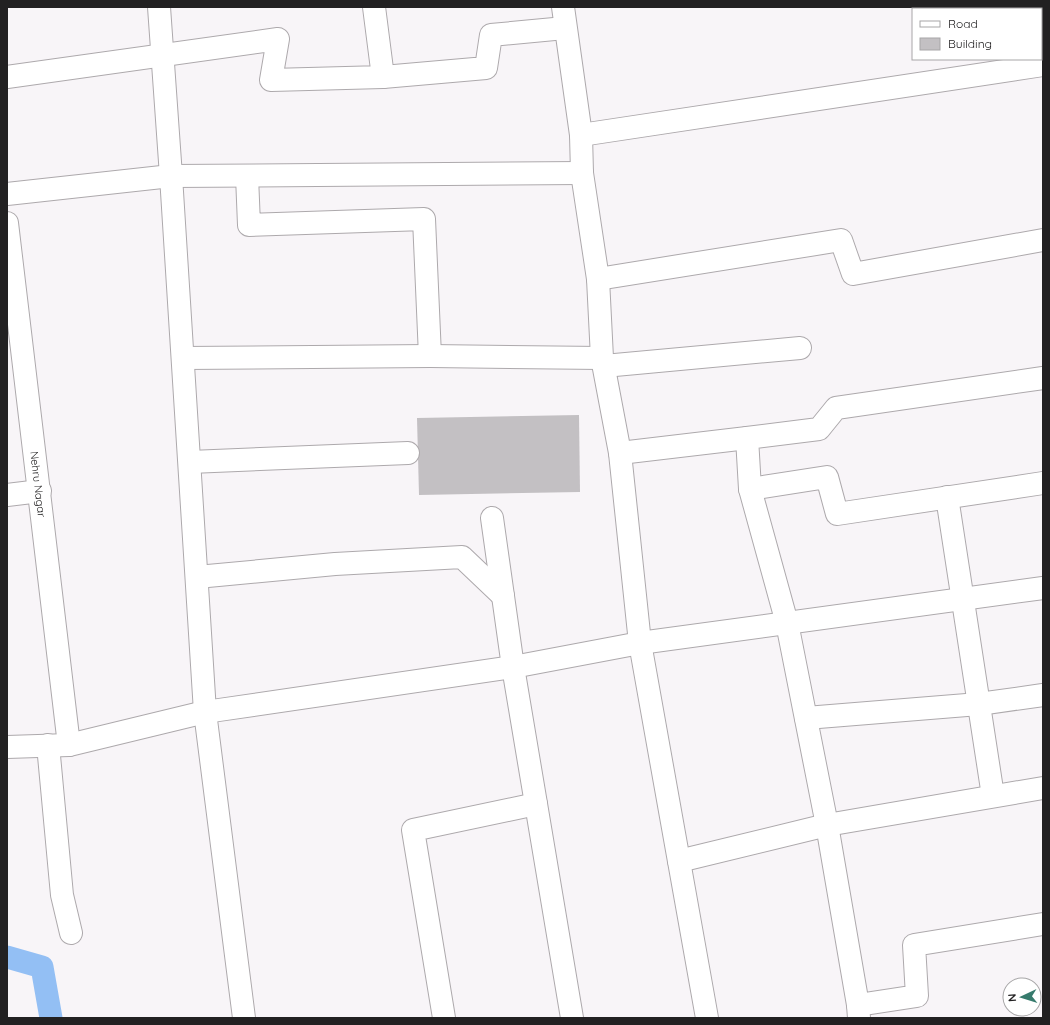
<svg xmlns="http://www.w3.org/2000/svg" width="1050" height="1025" font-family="Quicksand,sans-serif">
<rect width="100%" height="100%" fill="#f8f5f8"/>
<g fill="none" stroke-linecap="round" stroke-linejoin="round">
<!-- canal -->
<path stroke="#93bff4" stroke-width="23" d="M7,957L42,967L51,1018"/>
</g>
<!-- building -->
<path fill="#c3c0c3" d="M579,415L580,492L419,495L417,418Z"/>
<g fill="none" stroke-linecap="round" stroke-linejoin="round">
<!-- minor casing -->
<g stroke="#ada9ac" stroke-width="24">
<g id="minor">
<path d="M159,7L171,176L205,712L244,1018"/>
<path d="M563,7L581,135L582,173L598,279L602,358L620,453L640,643L707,1018"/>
<path d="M7,77L278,39L271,80L383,77L374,7"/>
<path d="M383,77L486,68L491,35L565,28"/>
<path d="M581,135L1043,65"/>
<path d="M247,176L249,225L424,219L430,356"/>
<path d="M7,194L171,176L582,173"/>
<path id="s1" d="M7,223L69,745"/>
<path d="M598,279L841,240L853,274L1043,240"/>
<path d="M183,358L430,356L602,358"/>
<path d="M604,366L800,348"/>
<path d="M620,453L747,438"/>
<path d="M190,462L408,453"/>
<path d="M750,489L827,477L837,514L1043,483"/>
<path d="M7,495L40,491"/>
<path d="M947,497L993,796"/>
<path d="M492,518L513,667L572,1018"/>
<path d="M197,577L335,564L462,557L503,596"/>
<path d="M806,718L979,704L1043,695"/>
<path d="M48,745L62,895L71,933"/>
<path d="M7,747L69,745L205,712L513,667L640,643L1043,588"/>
<path d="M679,861L827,825L1043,788"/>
<path d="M858,1005L917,996L914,945L1043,924"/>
<path d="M444,1018L413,830L536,804"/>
<path d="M859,1018L858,1005L827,825L787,623L750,489L747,438L819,429L836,408L1043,378"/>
</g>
</g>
<!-- minor -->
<use href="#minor" stroke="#fff" stroke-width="22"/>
</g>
<g text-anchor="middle" stroke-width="4" stroke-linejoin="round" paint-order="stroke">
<!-- street labels -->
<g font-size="11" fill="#222122" stroke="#fff">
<text dy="4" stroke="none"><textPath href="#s1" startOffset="263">Nehru Nagar</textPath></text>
</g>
</g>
<!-- border -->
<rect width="1050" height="1025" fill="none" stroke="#222122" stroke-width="16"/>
<!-- legend -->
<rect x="912" y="8" width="130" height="52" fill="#ffffff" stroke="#a7a6a7"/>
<rect x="920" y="21" width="20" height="6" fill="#ffffff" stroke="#a7a6a7"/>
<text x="948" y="28" font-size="12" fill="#222122">Road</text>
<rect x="920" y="38" width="20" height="12" fill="#c3c0c3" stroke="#a7a6a7"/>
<text x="948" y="48" font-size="12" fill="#222122">Building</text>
<!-- north arrow -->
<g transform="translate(1022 997) rotate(266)"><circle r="19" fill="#ffffff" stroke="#a7a6a7"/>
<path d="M0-3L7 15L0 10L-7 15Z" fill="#377b6d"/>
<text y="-6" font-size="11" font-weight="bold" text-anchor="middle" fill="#222122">N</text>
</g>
</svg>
